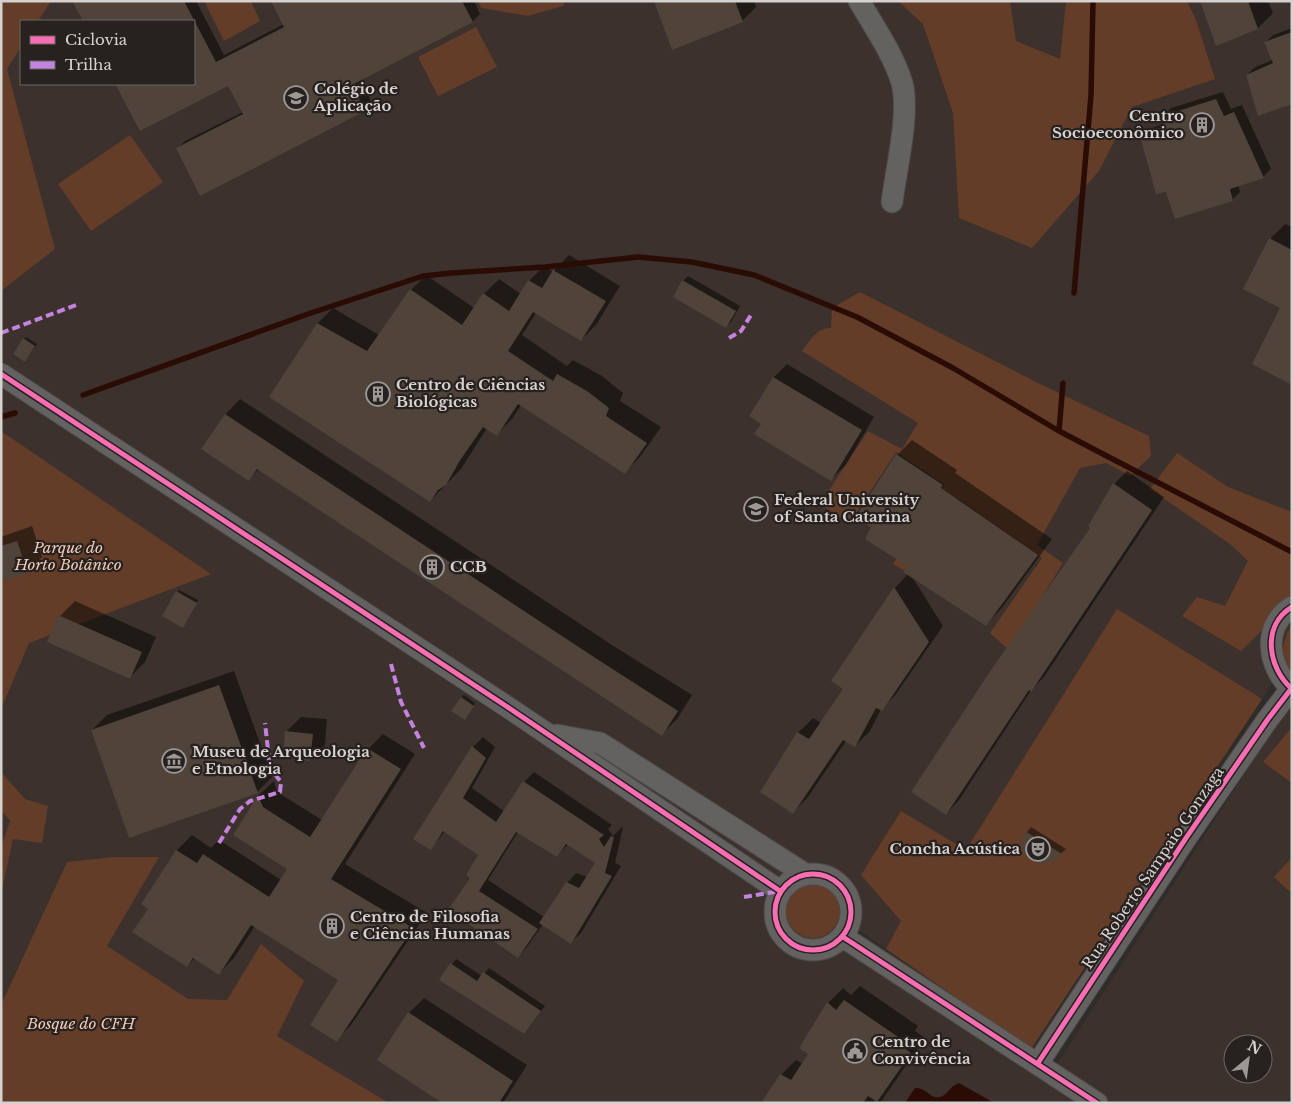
<svg xmlns="http://www.w3.org/2000/svg" width="1293" height="1104" font-family="'Libre Baskerville',serif">
<rect width="100%" height="100%" fill="#2f2c2a"/>
<!-- built -->
<path fill="#3c312c" fill-rule="evenodd" d="M1,1H1292V654L1031,1049L860,931L1,364ZM21,21H194V84H21Z
M1,384L1080,1103H1Z
M1292,700V1103H1113L1056,1066ZM1233,1044H1263V1074H1233Z"/>
<!-- green -->
<path fill="#643d28" d="M1,1H51L38,21H21V47L7,69L55,249L1,291Z
M204,1H251L260,21L224,41Z
M478,1H565L563,6L528,16L481,8Z
M898,1H1010L1016,41L1060,59L1066,1H1187L1196,20L1215,79L1132,107L1099,171L1032,248L959,218L953,113L923,24Z
M476,27L497,67L438,96L418,57Z
M130,135L163,182L91,231L58,184Z
M860,292L1038,383L1149,436L1151,456L1130,476L1106,463L1080,468L1037,545L1063,563L1009,650L990,633L1042,558L957,498L905,571L893,564L945,485L896,452L849,524L820,504L868,431L902,449L918,423L802,351C810,341 816,328 831,328L832,308Z
M1,431L211,574L29,643L1,709Z
M1177,453L1228,487L1292,512V601L1241,651L1182,616L1197,597L1225,606L1248,561L1230,544L1150,489Z
M1117,609L1262,699L1031,1049L886,949L901,921L861,875L901,811L966,850Z
M1292,624V673C1278,659 1283,638 1292,624Z
M1292,727V783L1263,762Z
M1,772L25,799L48,806L42,843L13,839L1,894V847L10,821L1,810Z
M114,857H159L107,946L188,999L227,1000L261,944L304,981L277,1036L389,1103H1V1005L67,862Z
M1292,857V894L1274,877Z
M786 911a27 27 0 1 1 54 0a27 27 0 1 1-54 0Z"/>
<!-- water -->
<path fill="#2a0c04" d="M959,1083L994,1103H905L915,1088C927,1087 930,1100 940,1097C948,1095 949,1086 959,1083Z"/>
<!-- shadow -->
<path fill="#0007" fill-rule="evenodd" d="M74,1H196L224,55L284,24L272,1H474L480,14L473,21L360,79L372,103L364,110L177,149L185,141L243,112L228,84L141,129L117,84H194V21H84Z
M659,1H754L756,7L742,21Z
M1201,1H1268L1273,13L1258,28L1217,45Z
M1292,28V103L1247,75L1255,67L1273,60L1266,42L1273,35Z
M1223,92L1231,109L1242,105L1271,169L1263,177L1238,185L1240,192L1232,200L1166,190L1141,137L1149,129L1166,123L1164,116L1171,108Z
M1285,224L1292,227V383L1270,239Z
M569,255L620,286L596,325L581,340L536,313L522,335L567,366L573,360L602,376L623,393L620,401L661,427L640,457L625,472L521,405L512,419L497,434L487,428L461,469L430,501L270,397L318,323L333,308L379,335L411,290L426,275L474,308L484,294L499,279L521,294L529,281L544,266L553,272Z
M688,276L740,306L731,322L726,326L674,296L683,281Z
M26,337L37,344L25,361L24,339Z
M787,364L874,417L845,466L831,479L763,423L774,377Z
M240,399L615,647L692,695L677,719L662,734L259,469L249,479L226,414Z
M912,440L957,470L955,473L1052,539L1001,609L986,624L911,575L943,626L896,694L881,709L870,731L855,746L846,741L808,797L793,812L798,733L813,718L821,723L845,688L832,681L895,588L908,574L909,566L873,527L897,455Z
M1127,471L1164,497L1044,677L1032,689L959,800L946,814L1114,484Z
M32,526L42,557L27,572L1,581V537Z
M179,590L198,600L185,624L177,592Z
M75,601L156,637L145,662L130,677L60,616Z
M234,671L272,777L257,792L92,730L107,715Z
M464,695L475,703L467,716L462,697Z
M301,717L327,719L325,745L310,760L286,732Z
M383,734L415,754L345,864L427,913L351,1025L336,1040L340,980L255,926L234,958L219,973L195,958L187,966L149,908L177,850L192,835L211,848L219,840L281,880L288,869L234,834L259,795L274,781L277,792L322,820L368,749Z
M483,737L495,747L472,788L505,812L524,782L534,772L612,825L608,829L613,836L622,827H623L615,863L621,866L581,933L571,942L543,924L527,947L518,957L450,910L472,878L479,855L445,831L430,849L473,747ZM518,832L557,856L568,844L597,862L587,877L576,873L567,883L544,917L488,880Z
M1031,827L1066,849L1052,861L1023,847L1027,832Z
M456,959L482,976L489,968L545,1006L524,1033L441,980Z
M860,986L918,1026L915,1031L925,1038L880,1103H762L781,1075L796,1060L803,1064L810,1054L801,1048L828,1003L843,988L851,995Z
M424,998L527,1065L503,1103H445L379,1060L409,1013Z"/>
<g fill="none" stroke-linecap="round" stroke-linejoin="round">
<!-- stream -->
<path stroke="#2a0c04" stroke-width="5.5" d="M1074,293L1091,95L1093,1
M83,395L308,314L423,276L451,273L545,267L638,257L692,262L754,275L857,317L953,368L1059,431L1101,453L1292,552
M1,417L15,413
M1059,431L1063,383"/>
</g>
<!-- building -->
<path fill="#4f433a" d="M72,1H184L216,62L284,27L271,1H462L473,22L352,85L365,111L200,196L176,148L243,114L228,86L140,131L115,84H194V21H83Z
M654,1H735L743,22L672,50Z
M1200,1H1248L1258,29L1216,46Z
M1292,32V104L1258,116L1246,75L1273,63L1264,42Z
M1216,99L1224,116L1234,112L1264,178L1230,189L1233,201L1175,219L1166,192L1156,194L1140,136L1165,126L1162,116Z
M1269,238L1292,250V385L1252,364L1280,308L1243,289Z
M553,270L606,301L581,341L533,312L508,351L553,381L557,374L587,391L609,408L606,416L647,443L625,474L518,404L497,436L483,427L459,462L446,485L438,490L430,502L269,397L317,323L367,351L410,289L462,325L483,293L509,311L528,280L542,288Z
M682,280L736,311L726,328L673,297Z
M23,338L35,346L25,362L13,354Z
M773,377L862,430L831,481L754,434L761,424L749,416Z
M225,414L600,661L678,711L662,736L257,469L249,481L201,449Z
M896,454L943,485L941,488L1038,555L986,626L903,572L907,566L865,539L871,527L855,518Z
M1113,483L1152,510L1031,692L1029,690L946,815L911,792L991,670L1090,528L1088,526Z
M17,541L28,573L1,582V546Z
M894,587L929,642L882,711L876,708L855,747L843,740L793,814L760,792L797,732L809,739L843,689L831,681Z
M176,591L197,603L183,628L162,616Z
M58,615L142,652L130,679L47,642Z
M219,685L258,793L129,838L91,730Z
M461,697L474,706L465,720L451,711Z
M285,731L313,734L310,761L283,758Z
M472,746L486,758L463,798L496,822L523,781L604,835L599,839L604,847L611,836L614,837L605,873L612,876L571,944L539,923L566,882L579,888L595,863L566,844L557,857L516,832L479,891L538,929L518,958L448,910L470,878L466,875L478,855L443,831L431,850L413,839Z
M367,748L401,769L331,879L413,928L337,1042L310,1025L338,980L251,925L219,975L193,958L187,967L132,932L148,909L141,904L176,850L197,863L203,854L269,897L287,869L233,835L258,795L263,807L310,837Z
M1025,831L1062,854L1052,862L1040,864L1025,855L1021,847Z
M450,963L477,981L483,972L541,1011L524,1034L439,980Z
M844,1000L904,1041L901,1046L911,1053L877,1102L868,1096L863,1103H761L780,1074L791,1080L808,1054L799,1048L827,1002L836,1010Z
M408,1012L513,1081L499,1103H442L377,1060Z"/>
<g fill="none" stroke-linecap="round" stroke-linejoin="round">
<!-- minor casing -->
<g stroke="#4c4a49" stroke-width="23">
<path id="minor" d="M859,1C875,28 893,54 902,83C910,113 896,170 892,202
M1,374L509,708L780,891
M1292,607C1261,626 1268,668 1292,689
M557,735L600,743L805,874
M775 912a38 38 0 1 1 76 0a38 38 0 1 1-76 0Z
M843,937L1097,1103
M1038,1063L1186,838L1268,719L1291,689"/>
</g>
<!-- minor -->
<use href="#minor" stroke="#646260" stroke-width="21"/>
<!-- quiet -->
<path stroke="#c483df" stroke-width="4" stroke-dasharray="8 4" stroke-linecap="butt" d="M1,333L76,305
M729,338L741,331L751,315
M391,664L401,702L424,748
M219,843L240,809L250,801L280,792L281,782L270,768L265,723
M744,897L780,891"/>
<!-- cycleway casing -->
<g stroke="#27211f" stroke-width="8">
<path id="cycleway" d="M1,374L509,708L780,891
M1292,607C1261,626 1268,668 1292,689
M775 912a38 38 0 1 1 76 0a38 38 0 1 1-76 0Z
M843,937L1097,1103
M1038,1063L1186,838L1268,719L1291,689"/>
</g>
<!-- cycleway -->
<use href="#cycleway" stroke="#f96db3" stroke-width="5"/>
</g>
<!-- icons -->
<defs>
<g id="school-ring" transform="scale(1.25)"><circle r="9.5" fill="#27211f" stroke="#9c9896" stroke-width="1.5"/><path d="M0-5L7-2L0 1L-7-2ZM-4 1L0 2.5L4 1V4Q0 6-4 4Z" fill="#9c9896"/></g>
<g id="building-ring" transform="scale(1.25)"><circle r="9.5" fill="#27211f" stroke="#9c9896" stroke-width="1.5"/><path d="M-4-6H4V6H1V3H-1V6H-4ZM-2.5-4.3h1.7v1.8h-1.7ZM.8-4.3h1.7v1.8H.8ZM-2.5-1h1.7V.8h-1.7ZM.8-1h1.7V.8H.8Z" fill="#9c9896"/></g>
<g id="university-ring" transform="scale(1.25)"><circle r="9.5" fill="#27211f" stroke="#9c9896" stroke-width="1.5"/><path d="M0-5L7-2L0 1L-7-2ZM-4 1L0 2.5L4 1V4Q0 6-4 4Z" fill="#9c9896"/></g>
<g id="museum-ring" transform="scale(1.25)"><circle r="9.5" fill="#27211f" stroke="#9c9896" stroke-width="1.5"/><path d="M0-6L6-3V-2H-6V-3ZM-5-1h2V3h-2ZM-1-1h2V3h-2ZM3-1h2V3H3ZM-6 4H6V6H-6Z" fill="#9c9896"/></g>
<g id="theatre-ring" transform="scale(1.25)"><circle r="9.5" fill="#27211f" stroke="#9c9896" stroke-width="1.5"/><path d="M-5-5.5Q0-4 5-5.5V0Q5 5 0 6Q-5 5-5 0ZM-3.3-2.5H-1v1.5H-3.3ZM1-2.5H3.3v1.5H1ZM-2.8 1Q0 5.5 2.8 1Z" fill="#9c9896"/></g>
<g id="civic-ring" transform="scale(1.25)"><circle r="9.5" fill="#27211f" stroke="#9c9896" stroke-width="1.5"/><path d="M-.6-6.5H3V-4.5H.6V-3L4-1V1h2V6H-6V1h2V-1L-.6-3ZM-1.2 2.5V6h2.4V2.5Z" fill="#9c9896"/></g>
</defs>
<g fill-rule="evenodd">
<use href="#school-ring" x="296" y="98"/>
<use href="#building-ring" x="1202" y="125"/>
<use href="#building-ring" x="378" y="394"/>
<use href="#university-ring" x="756" y="509"/>
<use href="#building-ring" x="432" y="567"/>
<use href="#museum-ring" x="174" y="761"/>
<use href="#theatre-ring" x="1038" y="849"/>
<use href="#building-ring" x="332" y="926"/>
<use href="#civic-ring" x="855" y="1051"/>
</g>
<g text-anchor="middle" stroke-width="4.5" stroke-linejoin="round" paint-order="stroke">
<!-- poi labels -->
<g font-size="15" font-weight="bold" fill="#d6d2d0" stroke="#27211f" text-anchor="start">
<text x="314" y="94">Colégio de<tspan x="314" dy="17">Aplicação</tspan></text>
<text x="1184" y="121" text-anchor="end">Centro<tspan x="1184" dy="17">Socioeconômico</tspan></text>
<text x="396" y="390">Centro de Ciências<tspan x="396" dy="17">Biológicas</tspan></text>
<text x="774" y="505">Federal University<tspan x="774" dy="17">of Santa Catarina</tspan></text>
<text x="450" y="572">CCB</text>
<text x="192" y="757">Museu de Arqueologia<tspan x="192" dy="17">e Etnologia</tspan></text>
<text x="1020" y="854" text-anchor="end">Concha Acústica</text>
<text x="350" y="922">Centro de Filosofia<tspan x="350" dy="17">e Ciências Humanas</tspan></text>
<text x="872" y="1047">Centro de<tspan x="872" dy="17">Convivência</tspan></text>
</g>
<!-- park labels -->
<g font-size="15" font-style="italic" fill="#f3cbb6" stroke="#27211f">
<text x="68" y="553">Parque do<tspan x="68" dy="17">Horto Botânico</tspan></text>
<text x="81" y="1029">Bosque do CFH</text>
</g>
<!-- street labels -->
<g font-size="15" fill="#d6d2d0" stroke="#27211f">
<text transform="translate(1153 868) rotate(-56)" y="5">Rua Roberto Sampaio Gonzaga</text>
</g>
</g>
<!-- border -->
<rect width="1293" height="1104" fill="none" stroke="#d6d2d0" stroke-width="5"/>
<!-- legend -->
<rect x="20" y="20" width="175" height="65" fill="#27211f" stroke="#6d6866"/>
<rect x="30" y="36" width="25" height="8" fill="#f96db3" stroke="#6d6866"/>
<text x="65" y="45" font-size="15" fill="#d6d2d0">Ciclovia</text>
<rect x="30" y="61" width="25" height="8" fill="#c483df" stroke="#6d6866"/>
<text x="65" y="70" font-size="15" fill="#d6d2d0">Trilha</text>
<!-- north arrow -->
<g transform="translate(1248 1059) rotate(29)"><circle r="24" fill="#27211f" stroke="#6d6866"/>
<path d="M0-4L9 19L0 12L-9 19Z" fill="#9c9896"/>
<text y="-8" font-size="14" font-weight="bold" text-anchor="middle" fill="#d6d2d0">N</text>
</g>
</svg>
